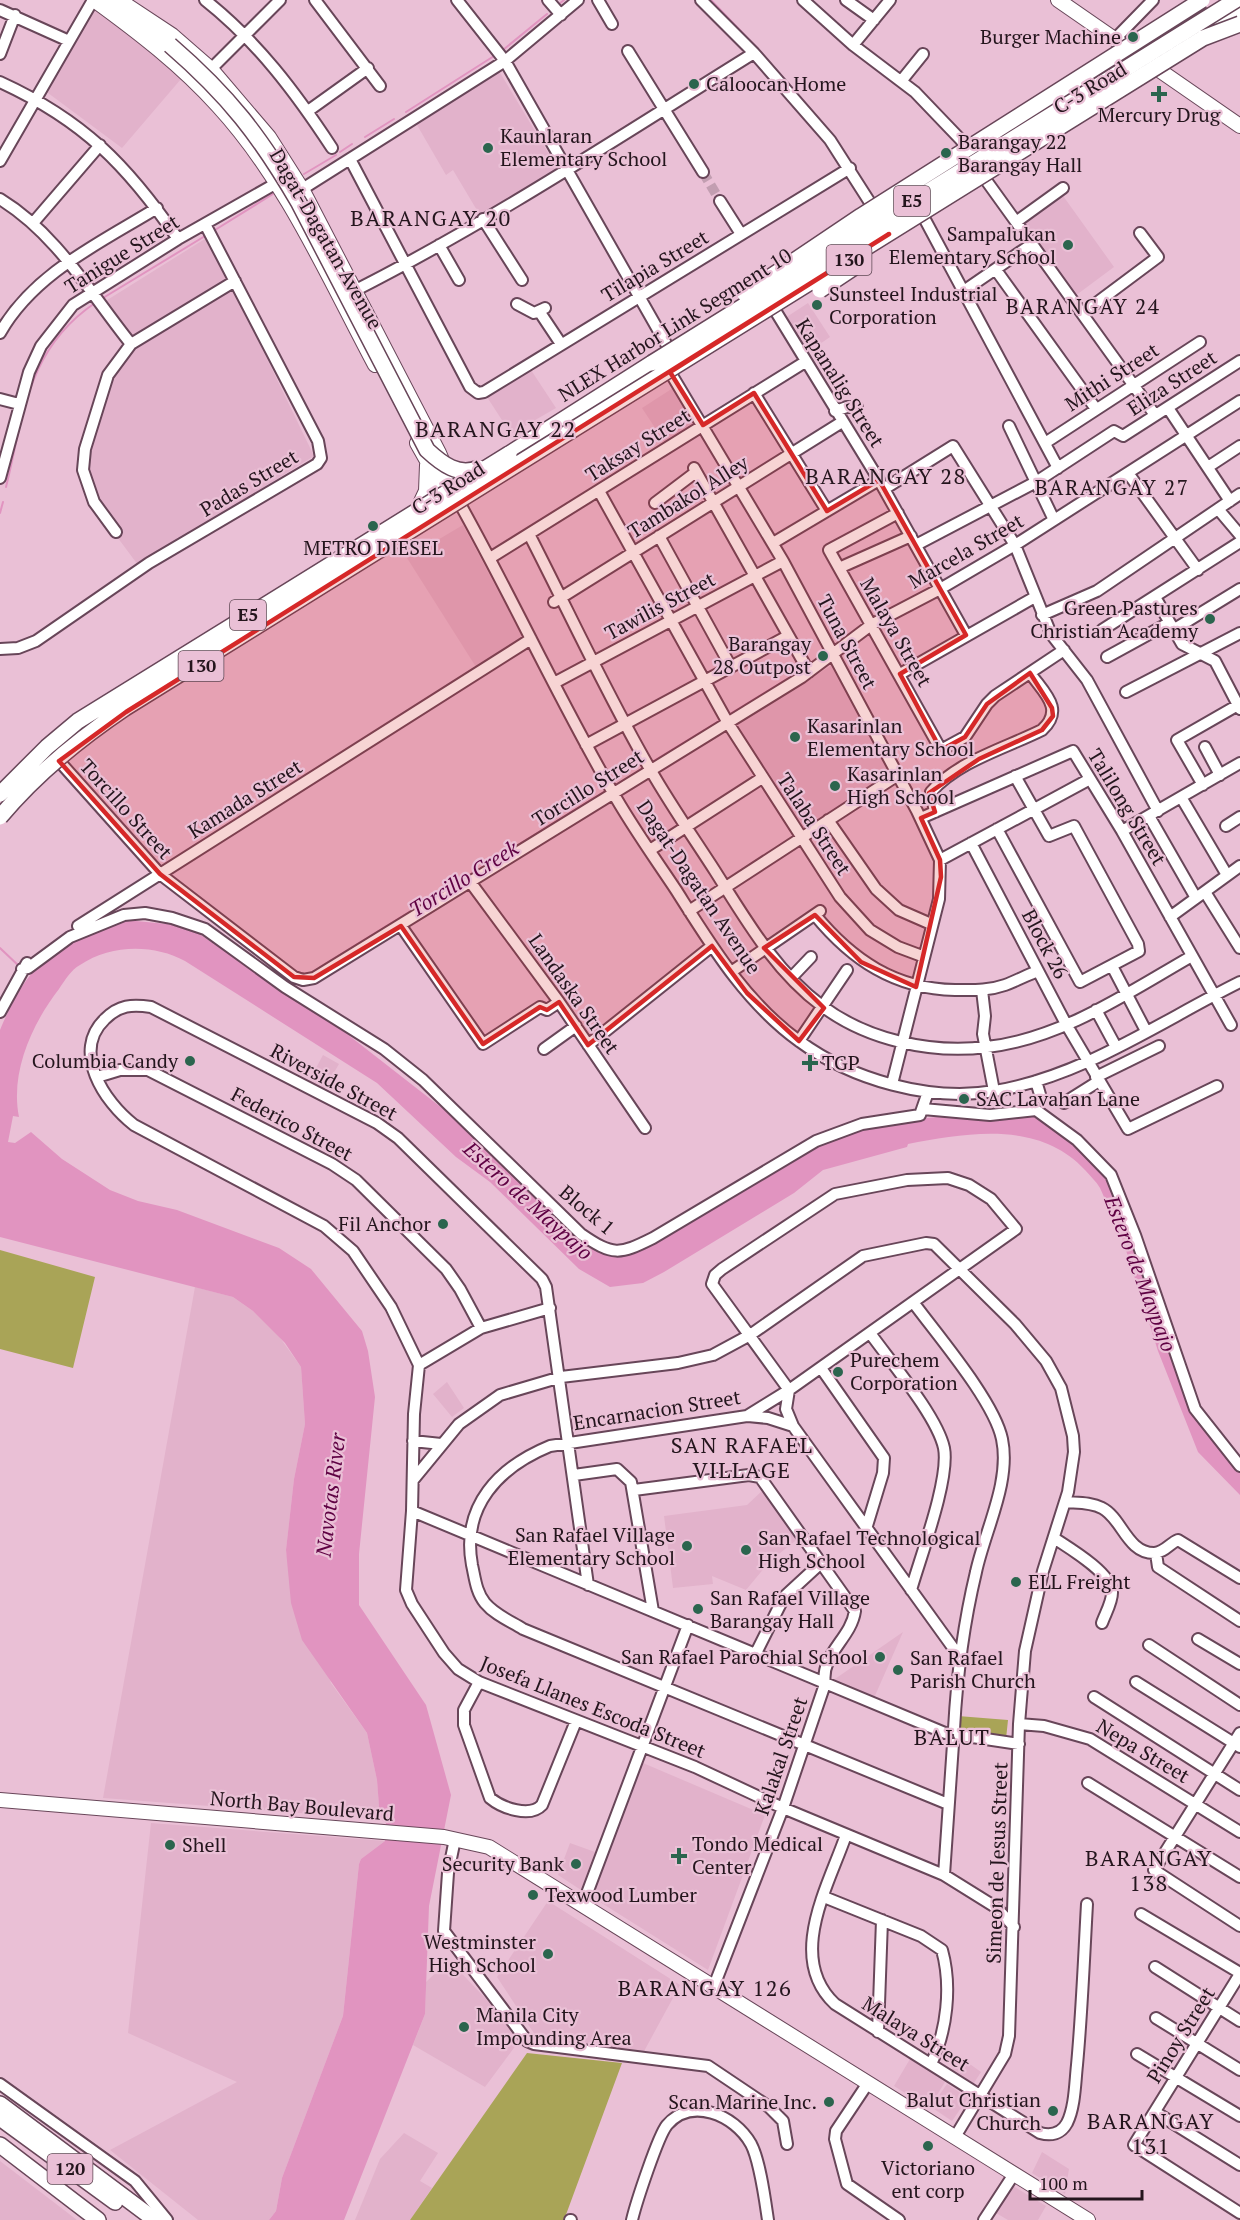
<svg xmlns="http://www.w3.org/2000/svg" width="1240" height="2220" font-family="'PT Serif',serif">
<rect width="100%" height="100%" fill="#eac0d6"/>
<!-- built -->
<path fill="#e2b2cb" d="M93,6L165,60L181,79L122,148L44,90Z
M499,71L559,171L481,217L453,170L446,175L417,125Z
M1061,193L1114,267L1075,296L1021,222Z
M208,237L314,456L138,565L89,499L82,447L95,393L104,371L128,342L96,307Z
M808,303L830,337L804,355L782,320Z
M531,370L556,408L511,434L487,397Z
M673,388L696,424L665,443L642,408Z
M463,525L522,636L476,667L407,558Z
M831,666L895,775L801,835L731,725Z
M323,1055L339,1064L323,1091L308,1083Z
M195,1287L233,1297L253,1311L273,1328L301,1367L305,1424L294,1479L286,1550L289,1571L331,1683L367,1733L377,1780L380,1819L103,1798Z
M447,1382L464,1408L452,1417L433,1394Z
M763,1490L799,1538L770,1561L746,1590L712,1576L713,1584L673,1588L664,1516L747,1505Z
M903,1632L874,1698L832,1681Z
M643,1763L765,1815L708,1970L592,1897Z
M151,1823L385,1841L361,1859L359,1864L343,2016L282,2178L276,2211L269,2220H198L110,2150L237,2082L128,2033Z
M570,1843L595,1852L581,1890L558,1875Z
M548,1901L680,1985L642,2055L539,2041L497,1977Z
M449,1960L486,1999L519,2041L485,2087L413,2045L425,2014L426,1982Z
M960,2057L981,2072L972,2086L950,2073Z
M910,2059L945,2082L929,2108L894,2086Z
M947,2084L968,2098L952,2121L931,2107Z
M404,2133L438,2153L420,2181L432,2188L410,2220H355L380,2159Z
M1042,2152L1069,2169L1065,2194L1032,2173Z
M0,2161L77,2220H0Z
M1013,2186L1046,2206L1038,2220H1008L996,2213Z"/>
<!-- green -->
<path fill="#a9a457" d="M0,1250L95,1277L73,1368L0,1349Z
M958,1716L1008,1720L1006,1739L962,1734L957,1725Z
M527,2053L622,2063L564,2220H410Z"/>
<!-- water -->
<path fill="#e194c0" d="M126,920L177,925L195,931L347,1034L474,1133L595,1249L617,1257L651,1243L824,1141C886,1116 952,1116 1018,1112L1032,1108L1106,1167L1199,1418L1240,1464V1495L1198,1452L1158,1351L1117,1222H1113C1109,1211 1105,1198 1100,1188C1096,1181 1090,1176 1085,1170C1039,1120 967,1133 908,1144L907,1147L823,1170L794,1193L664,1272L643,1283L610,1287L579,1269L490,1182L456,1157L377,1083L185,961C154,944 111,944 80,965C71,970 65,980 59,989C32,1024 10,1072 19,1117L13,1116L8,1142L15,1143L31,1132L62,1159L110,1190L138,1201L177,1210L279,1248L311,1269L362,1331L368,1351L375,1397L359,1554V1605L426,1705L451,1795L429,1906L425,2014L344,2220H269L276,2211L282,2178L343,2016L359,1864L361,1859L385,1841L386,1823L380,1819L377,1780L367,1733L302,1640L291,1603L286,1550L294,1479L305,1424L301,1367L285,1343L253,1311L233,1297L0,1237V1030C27,965 56,938 126,920Z"/>
<g fill="none" stroke-linecap="round" stroke-linejoin="round">
<!-- stream -->
<path stroke="#e194c0" stroke-width="2" d="M711,0L758,49
M559,4L564,0
M503,50L547,14
M763,56L801,99
M406,112L494,56
M365,137L394,119
M340,152L352,144
M304,174L336,155
M215,230L276,192
M103,298L205,236
M6,487C24,414 27,349 95,303
M0,513L3,502
M784,543L855,500
M730,714L800,671
M652,762L719,721
M613,787L644,768
M0,948L20,967
M320,967L607,790"/>
<!-- minor-tunnel -->
<path stroke="#c29eb1" stroke-width="10" stroke-dasharray="10 5" stroke-linecap="butt" d="M703,172L720,201"/>
<!-- minor casing -->
<g stroke="#684659" stroke-width="14">
<path id="minor" d="M205,0C257,41 296,93 332,148
M315,0L380,86
M457,0L505,61L669,349
M548,0L561,15
M598,0L612,24
M701,0L754,53L830,140L876,212
M803,0L853,45L915,92L961,140L970,154
M846,0L874,20
M0,10L69,41
M1115,39L1153,0
M853,45L890,0
M628,51L703,172
M0,54L15,15
M211,69L280,0
M902,80L923,54
M0,82C83,120 127,165 178,239
M308,111L368,68
M350,159L470,387L478,393L484,392L850,168
M0,161L93,0
M983,176L1155,415
M296,193L505,61L578,0
M0,199C57,234 90,293 131,344
M720,201L741,234
M922,214L1058,468
M483,219L522,280
M1016,222L1063,188
M33,223L100,145
M439,245L459,280
M996,270L1096,409
M965,290L1032,244
M354,291C492,221 622,135 754,53
M517,304L534,313L545,308
M773,307L879,480L966,635
M539,311L561,344
M1083,313L1158,257L1140,233
M0,333C34,273 100,243 157,208
M670,372L783,561L917,811L940,860L939,899L892,1084
M754,393L827,511
M0,399L19,404
M1168,408L1230,501
M835,411L847,407H857
M1009,426L1054,520
M1045,443L1200,342
M1208,467L1240,446
M694,468L809,672
M1128,473L1198,570
M0,478L29,372L41,346L73,305L178,239L282,180
M884,489L953,446L1015,545L1051,634L1087,680L1158,811
M599,491L728,723L840,897L870,930L898,947L922,956
M655,503L696,472
M460,504C513,599 558,698 612,791C631,825 654,857 676,890C711,945 745,1002 799,1041C852,1080 930,1102 995,1091C1084,1076 1161,1021 1240,982
M1218,509L1240,535
M898,513L829,550L941,750L965,737L987,704L995,696L1064,650
M116,532L94,502L83,470L85,449L108,375L131,344L235,281
M529,534C569,612 606,693 650,769C670,804 693,837 715,871C746,920 775,971 822,1006C867,1040 931,1054 987,1047C1061,1039 1129,992 1192,956
M659,536L731,667
M773,543L879,480
M916,545L1036,482L1114,431L1123,436L1240,361
M490,558L805,362
M839,568L911,536
M1155,597L1182,644L1215,661L1240,709
M554,602L842,422
M1042,615L1097,591L1240,494
M1102,630L1240,542
M1173,630L1240,589
M0,649L18,648L36,641L149,563L317,464L321,458L318,441L205,224
M1107,657L1169,623
M900,674L1035,597
M554,683L783,561
M1126,692L1240,633
M586,745L788,636
M1205,747L1220,775
M59,761L160,874L294,977L303,980L314,978L802,677L871,625L940,589L1015,545L1240,401
M1203,785L1177,740L1238,705
M1181,797L1227,875
M935,812L931,792C958,761 1006,748 1042,730C1065,709 1044,693 1030,673
M1149,816L1196,898
M921,818L1073,751L1122,831L1231,1025
M828,820L876,889L899,910L931,924
M1226,826L1240,817
M997,829L1080,982L1139,951L1138,944L1074,826L1049,836L1015,776
M1122,831L1240,763
M971,843L1066,1024L1128,1129L1217,1086
M650,850L762,778
M940,860L1090,779
M471,883L559,1002L645,1128
M1205,892L1240,948
M689,911L898,775
M815,915C852,960 895,989 955,990C972,990 988,991 1005,985C1016,981 1027,975 1038,971
M1170,917L1240,866
M78,926L531,639
M401,926L483,1044L540,1007L547,1010L559,1002
M1112,966L1146,1031
M22,969L28,968L70,937L124,915L145,913L172,918L205,929L285,987L384,1049L423,1080L581,1234C613,1256 619,1255 653,1238L816,1141L862,1124L920,1115L928,1092
M731,972L820,911
M791,978L811,957
M982,990L985,1016L983,1034L994,1091
M1096,1010L1116,1047
M0,1012L27,963
M799,1041L847,970
M588,1045L712,946
M544,1049L576,1026
M97,1077L120,1070H148L332,1164L356,1180L446,1269L460,1289L481,1328
M1096,1077L1159,1046
M1036,1081L1041,1098
M1064,1103L1099,1081
M923,1109L990,1115L1036,1110L1077,1140L1111,1175L1135,1235L1195,1409L1240,1466
M913,1302C938,1336 994,1401 1002,1439C1011,1482 985,1530 976,1572C963,1626 957,1674 954,1729
M870,1333C890,1361 937,1416 944,1448C950,1479 920,1558 911,1590
M419,1365L481,1328L550,1308
M821,1368L884,1458L883,1473L866,1529
M789,1390L712,1284L715,1275L722,1269L835,1194L907,1180L948,1178L969,1185L991,1199L1016,1229L789,1390L747,1416L550,1446C499,1467 461,1506 472,1565C475,1578 476,1592 485,1603C495,1615 510,1621 523,1629L948,1804
M789,1390L786,1409L793,1426
M748,1416L768,1418L793,1426L959,1656
M413,1441L441,1444
M574,1475L617,1469L631,1482L653,1611
M413,1480L459,1424L500,1395L561,1377L678,1363L713,1355L750,1335L863,1256L926,1243L934,1244L1015,1324L1046,1361L1061,1388L1073,1436L1074,1452L1068,1492L1043,1571L1025,1651L1019,1724L1009,2036L1005,2054L955,2137
M634,1490L749,1475L760,1477L855,1611C851,1639 820,1654 825,1684L783,1808L714,1986
M1065,1502C1077,1503 1091,1502 1102,1508C1122,1518 1127,1553 1154,1553C1164,1553 1170,1543 1178,1540L1240,1578
M412,1511L945,1733
M1054,1538C1069,1548 1110,1572 1112,1591C1113,1601 1105,1614 1102,1623
M1156,1553L1158,1567L1240,1621
M588,1585L546,1287L542,1279L398,1138L377,1123L151,1007C132,1004 119,1005 105,1019C71,1051 104,1102 134,1125L324,1226L353,1251L391,1307L419,1365L414,1414L412,1511L406,1590L412,1604L444,1653L458,1669L479,1682L695,1767L783,1808L944,1875L997,1908L1014,1927
M1198,1639L1240,1664
M1149,1645L1240,1705
M756,1653L784,1597L822,1562
M479,1682L464,1710V1725L490,1798C502,1808 530,1818 542,1805L576,1721
M1136,1682L1240,1747
M1094,1697L1240,1790
M1019,1724L1044,1726L1090,1739L1240,1832
M1240,1733L1154,1870L1240,1926
M959,1735L1019,1744
M1088,1783L1240,1877
M846,1835C828,1887 786,1958 835,2004L1040,2133C1051,2136 1061,2134 1067,2123C1075,2107 1075,2083 1077,2065C1082,2011 1084,1957 1087,1904
M455,1839L448,1873L444,1931L527,2041L534,2044L708,2066L769,2107L783,2121L787,2144
M944,1875L953,1744
M824,1897L921,1936L942,1950C952,1986 947,2031 931,2064
M583,1904L688,1625
M1141,1914L1240,1973
M1155,1967L1240,2021
M1240,1974L1134,2145L1240,2213
M1156,2018L1240,2070
M878,2032L882,1920
M1137,2054L1240,2116
M868,2083L836,2131L835,2139L847,2184L899,2220
M0,2084L135,2181L167,2220
M1155,2112L1240,2165
M570,2220H571
M632,2220C636,2203 658,2136 667,2125C691,2097 734,2114 751,2144C760,2161 765,2200 768,2220
M984,2220L1014,2174"/>
</g>
<!-- major casing -->
<g stroke="#684659" stroke-width="16">
<path id="major" d="M94,0C138,32 181,65 218,106C286,180 328,277 375,365
M119,0L172,35L211,69L269,137L302,189L439,453L458,498
M1058,0L1240,126
M417,443L444,491L454,499
M419,506L426,491L427,465
M0,1800L444,1837L489,1847L1088,2220"/>
</g>
<!-- highway casing -->
<g stroke="#684659" stroke-width="18">
<path id="highway" d="M107,0L170,45
M1209,34L1240,10
M509,454L652,363
M0,2104L155,2220
M0,2118L115,2202
M0,2145L98,2220"/>
</g>
<!-- minor -->
<use href="#minor" stroke="#fff" stroke-width="10"/>
<!-- major -->
<use href="#major" stroke="#fff" stroke-width="14"/>
<!-- highway -->
<use href="#highway" stroke="#fff" stroke-width="15"/>
<!-- highway-bridge casing -->
<g stroke="#684659" stroke-width="18" stroke-linecap="butt">
<path id="highway-bridge" d="M170,45C229,96 260,136 299,203L427,450C442,464 459,477 479,468
M820,290L862,262
M745,294L861,216L1202,0
M652,363L1236,0
M0,794L47,747L78,721L509,454
M0,817C36,774 79,739 125,708L1203,38L1240,24"/>
</g>
<!-- highway-bridge -->
<use href="#highway-bridge" stroke="#fff" stroke-width="15"/>
</g>
<!-- marked area -->
<path fill="#d62828" fill-opacity="0.2" stroke="#d62828" stroke-width="4.5" stroke-linejoin="round" d="M889,234L670,372L703,425L754,393L827,511L879,480L966,635L900,674L941,750L965,737L987,704L1030,673L1052,708L1053,716L1042,730L979,759L929,793L935,812L921,818L940,860L941,877L916,987L861,962L815,915L764,948L824,1008L799,1041L747,993L712,946L588,1045L559,1002L547,1010L540,1007L483,1044L401,926L314,978L294,977L160,874L59,761L126,712Z"/>
<!-- markers -->
<g fill="#2b654e" stroke="#eac0d6" stroke-width="2">
<circle cx="1133" cy="37" r="6"/>
<circle cx="694" cy="84" r="6"/>
<path d="M1156 85h6v6h6v6h-6v6h-6v-6h-6v-6h6z"/>
<circle cx="488" cy="148" r="6"/>
<circle cx="946" cy="153" r="6"/>
<circle cx="1068" cy="245" r="6"/>
<circle cx="817" cy="305" r="6"/>
<circle cx="373" cy="526" r="6"/>
<circle cx="1210" cy="619" r="6"/>
<circle cx="823" cy="656" r="6"/>
<circle cx="795" cy="737" r="6"/>
<circle cx="835" cy="786" r="6"/>
<circle cx="190" cy="1061" r="6"/>
<path d="M807 1054h6v6h6v6h-6v6h-6v-6h-6v-6h6z"/>
<circle cx="964" cy="1099" r="6"/>
<circle cx="443" cy="1224" r="6"/>
<circle cx="838" cy="1372" r="6"/>
<circle cx="687" cy="1546" r="6"/>
<circle cx="746" cy="1550" r="6"/>
<circle cx="1016" cy="1582" r="6"/>
<circle cx="698" cy="1609" r="6"/>
<circle cx="880" cy="1657" r="6"/>
<circle cx="898" cy="1670" r="6"/>
<circle cx="170" cy="1845" r="6"/>
<path d="M676 1847h6v6h6v6h-6v6h-6v-6h-6v-6h6z"/>
<circle cx="576" cy="1864" r="6"/>
<circle cx="533" cy="1895" r="6"/>
<circle cx="548" cy="1954" r="6"/>
<circle cx="464" cy="2027" r="6"/>
<circle cx="829" cy="2102" r="6"/>
<circle cx="1053" cy="2111" r="6"/>
<circle cx="928" cy="2146" r="6"/>
</g>
<g text-anchor="middle" stroke-width="4.5" stroke-linejoin="round" paint-order="stroke">
<!-- shield labels -->
<g fill="#eac0d6" stroke="#5f4854" stroke-width="1.5">
<rect x="894" y="186" width="36" height="30" rx="4.5"/>
<rect x="826.5" y="245" width="45" height="30" rx="4.5"/>
<rect x="230" y="600" width="36" height="30" rx="4.5"/>
<rect x="178.5" y="651" width="45" height="30" rx="4.5"/>
<rect x="47.5" y="2154" width="45" height="30" rx="4.5"/>
</g>
<g font-size="18" font-weight="bold" fill="#24151d">
<text x="912" y="207">E5</text>
<text x="849" y="266">130</text>
<text x="248" y="621">E5</text>
<text x="201" y="672">130</text>
<text x="70" y="2175">120</text>
</g>
<!-- poi labels -->
<g font-size="20" fill="#24151d" stroke="#eac0d6" text-anchor="start">
<text x="1121" y="44" text-anchor="end">Burger Machine</text>
<text x="706" y="91">Caloocan Home</text>
<text x="1159" y="122" text-anchor="middle">Mercury Drug</text>
<text x="500" y="143">Kaunlaran<tspan x="500" dy="23">Elementary School</tspan></text>
<text x="958" y="149">Barangay 22<tspan x="958" dy="23">Barangay Hall</tspan></text>
<text x="1056" y="241" text-anchor="end">Sampalukan<tspan x="1056" dy="23">Elementary School</tspan></text>
<text x="829" y="301">Sunsteel Industrial<tspan x="829" dy="23">Corporation</tspan></text>
<text x="373" y="555" text-anchor="middle">METRO DIESEL</text>
<text x="1198" y="615" text-anchor="end">Green Pastures<tspan x="1198" dy="23">Christian Academy</tspan></text>
<text x="811" y="651" text-anchor="end">Barangay<tspan x="811" dy="23">28 Outpost</tspan></text>
<text x="807" y="733">Kasarinlan<tspan x="807" dy="23">Elementary School</tspan></text>
<text x="847" y="781">Kasarinlan<tspan x="847" dy="23">High School</tspan></text>
<text x="178" y="1068" text-anchor="end">Columbia Candy</text>
<text x="822" y="1070">TGP</text>
<text x="976" y="1106">SAC Lavahan Lane</text>
<text x="431" y="1231" text-anchor="end">Fil Anchor</text>
<text x="850" y="1367">Purechem<tspan x="850" dy="23">Corporation</tspan></text>
<text x="675" y="1542" text-anchor="end">San Rafael Village<tspan x="675" dy="23">Elementary School</tspan></text>
<text x="758" y="1545">San Rafael Technological<tspan x="758" dy="23">High School</tspan></text>
<text x="1028" y="1589">ELL Freight</text>
<text x="710" y="1605">San Rafael Village<tspan x="710" dy="23">Barangay Hall</tspan></text>
<text x="868" y="1664" text-anchor="end">San Rafael Parochial School</text>
<text x="910" y="1665">San Rafael<tspan x="910" dy="23">Parish Church</tspan></text>
<text x="692" y="1851">Tondo Medical<tspan x="692" dy="23">Center</tspan></text>
<text x="182" y="1852">Shell</text>
<text x="564" y="1871" text-anchor="end">Security Bank</text>
<text x="545" y="1902">Texwood Lumber</text>
<text x="536" y="1949" text-anchor="end">Westminster<tspan x="536" dy="23">High School</tspan></text>
<text x="476" y="2022">Manila City<tspan x="476" dy="23">Impounding Area</tspan></text>
<text x="1041" y="2107" text-anchor="end">Balut Christian<tspan x="1041" dy="23">Church</tspan></text>
<text x="817" y="2109" text-anchor="end">Scan Marine Inc.</text>
<text x="928" y="2175" text-anchor="middle">Victoriano<tspan x="928" dy="23">ent corp</tspan></text>
</g>
<!-- street labels -->
<g font-size="20" fill="#24151d" stroke="#eac0d6">
<text transform="translate(1090 88) rotate(-31)" y="7">C-3 Road</text>
<text transform="translate(326 239) rotate(60)" y="7">Dagat-Dagatan Avenue</text>
<text transform="translate(122 254) rotate(-32)" y="7">Tanigue Street</text>
<text transform="translate(655 266) rotate(-31)" y="7">Tilapia Street</text>
<text transform="translate(675 325) rotate(-32)" y="7">NLEX Harbor Link Segment 10</text>
<text transform="translate(1112 377) rotate(-33)" y="7">Mithi Street</text>
<text transform="translate(840 383) rotate(58)" y="7">Kapanalig Street</text>
<text transform="translate(1172 383) rotate(-33)" y="7">Eliza Street</text>
<text transform="translate(638 445) rotate(-32)" y="7">Taksay Street</text>
<text transform="translate(249 483) rotate(-31)" y="7">Padas Street</text>
<text transform="translate(448 488) rotate(-32)" y="7">C-3 Road</text>
<text transform="translate(688 497) rotate(-32)" y="7">Tambakol Alley</text>
<text transform="translate(966 551) rotate(-30)" y="7">Marcela Street</text>
<text transform="translate(660 606) rotate(-28)" y="7">Tawilis Street</text>
<text transform="translate(896 632) rotate(60)" y="7">Malaya Street</text>
<text transform="translate(847 642) rotate(62)" y="7">Tuna Street</text>
<text transform="translate(588 788) rotate(-32)" y="7">Torcillo Street</text>
<text transform="translate(245 799) rotate(-32)" y="7">Kamada Street</text>
<text transform="translate(1127 807) rotate(59)" y="7">Talilong Street</text>
<text transform="translate(126 809) rotate(48)" y="7">Torcillo Street</text>
<text transform="translate(814 824) rotate(57)" y="7">Talaba Street</text>
<text transform="translate(699 887) rotate(56)" y="7">Dagat-Dagatan Avenue</text>
<text transform="translate(1045 944) rotate(62)" y="7">Block 26</text>
<text transform="translate(574 994) rotate(55)" y="7">Landaska Street</text>
<text transform="translate(334 1082) rotate(28)" y="7">Riverside Street</text>
<text transform="translate(292 1124) rotate(28)" y="7">Federico Street</text>
<text transform="translate(587 1210) rotate(40)" y="7">Block 1</text>
<text transform="translate(657 1410) rotate(-9)" y="7">Encarnacion Street</text>
<text transform="translate(593 1707) rotate(22)" y="7">Josefa Llanes Escoda Street</text>
<text transform="translate(1143 1751) rotate(31)" y="7">Nepa Street</text>
<text transform="translate(781 1756) rotate(-71)" y="7">Kalakal Street</text>
<text transform="translate(302 1806) rotate(5)" y="7">North Bay Boulevard</text>
<text transform="translate(997 1863) rotate(-88)" y="7">Simeon de Jesus Street</text>
<text transform="translate(916 2034) rotate(32)" y="7">Malaya Street</text>
<text transform="translate(1181 2035) rotate(-58)" y="7">Pinoy Street</text>
</g>
<!-- neighbourhood labels -->
<g font-size="21" letter-spacing="1.5" fill="#24151d" stroke="#eac0d6">
<text x="1083" y="314">BARANGAY 24</text>
<text x="1112" y="495">BARANGAY 27</text>
</g>
<!-- water labels -->
<g font-size="21" font-style="italic" fill="#5f0143" stroke="#eac0d6">
<text transform="translate(464 879) rotate(-32)" y="7">Torcillo Creek</text>
<text transform="translate(528 1201) rotate(42)" y="7">Estero de Maypajo</text>
<text transform="translate(1140 1274) rotate(69)" y="7">Estero de Maypajo</text>
<text transform="translate(331 1495) rotate(-83)" y="7">Navotas River</text>
</g>
<!-- quarter labels -->
<g font-size="22" letter-spacing="1.5" fill="#24151d" stroke="#eac0d6">
<text x="431" y="226">BARANGAY 20</text>
<text x="496" y="437">BARANGAY 22</text>
<text x="886" y="484">BARANGAY 28</text>
<text x="742" y="1453">SAN RAFAEL<tspan x="742" dy="25">VILLAGE</tspan></text>
<text x="952" y="1745">BALUT</text>
<text x="1149" y="1866">BARANGAY<tspan x="1149" dy="25">138</tspan></text>
<text x="705" y="1996">BARANGAY 126</text>
<text x="1151" y="2129">BARANGAY<tspan x="1151" dy="25">131</tspan></text>
</g>
</g>
<!-- scale -->
<path d="M1030 2190v9h112v-9" fill="none" stroke="#24151d" stroke-width="3"/>
<text x="1039" y="2190" font-size="18" fill="#24151d" stroke="#eac0d6" stroke-width="4.5" paint-order="stroke">100 m</text>
</svg>
